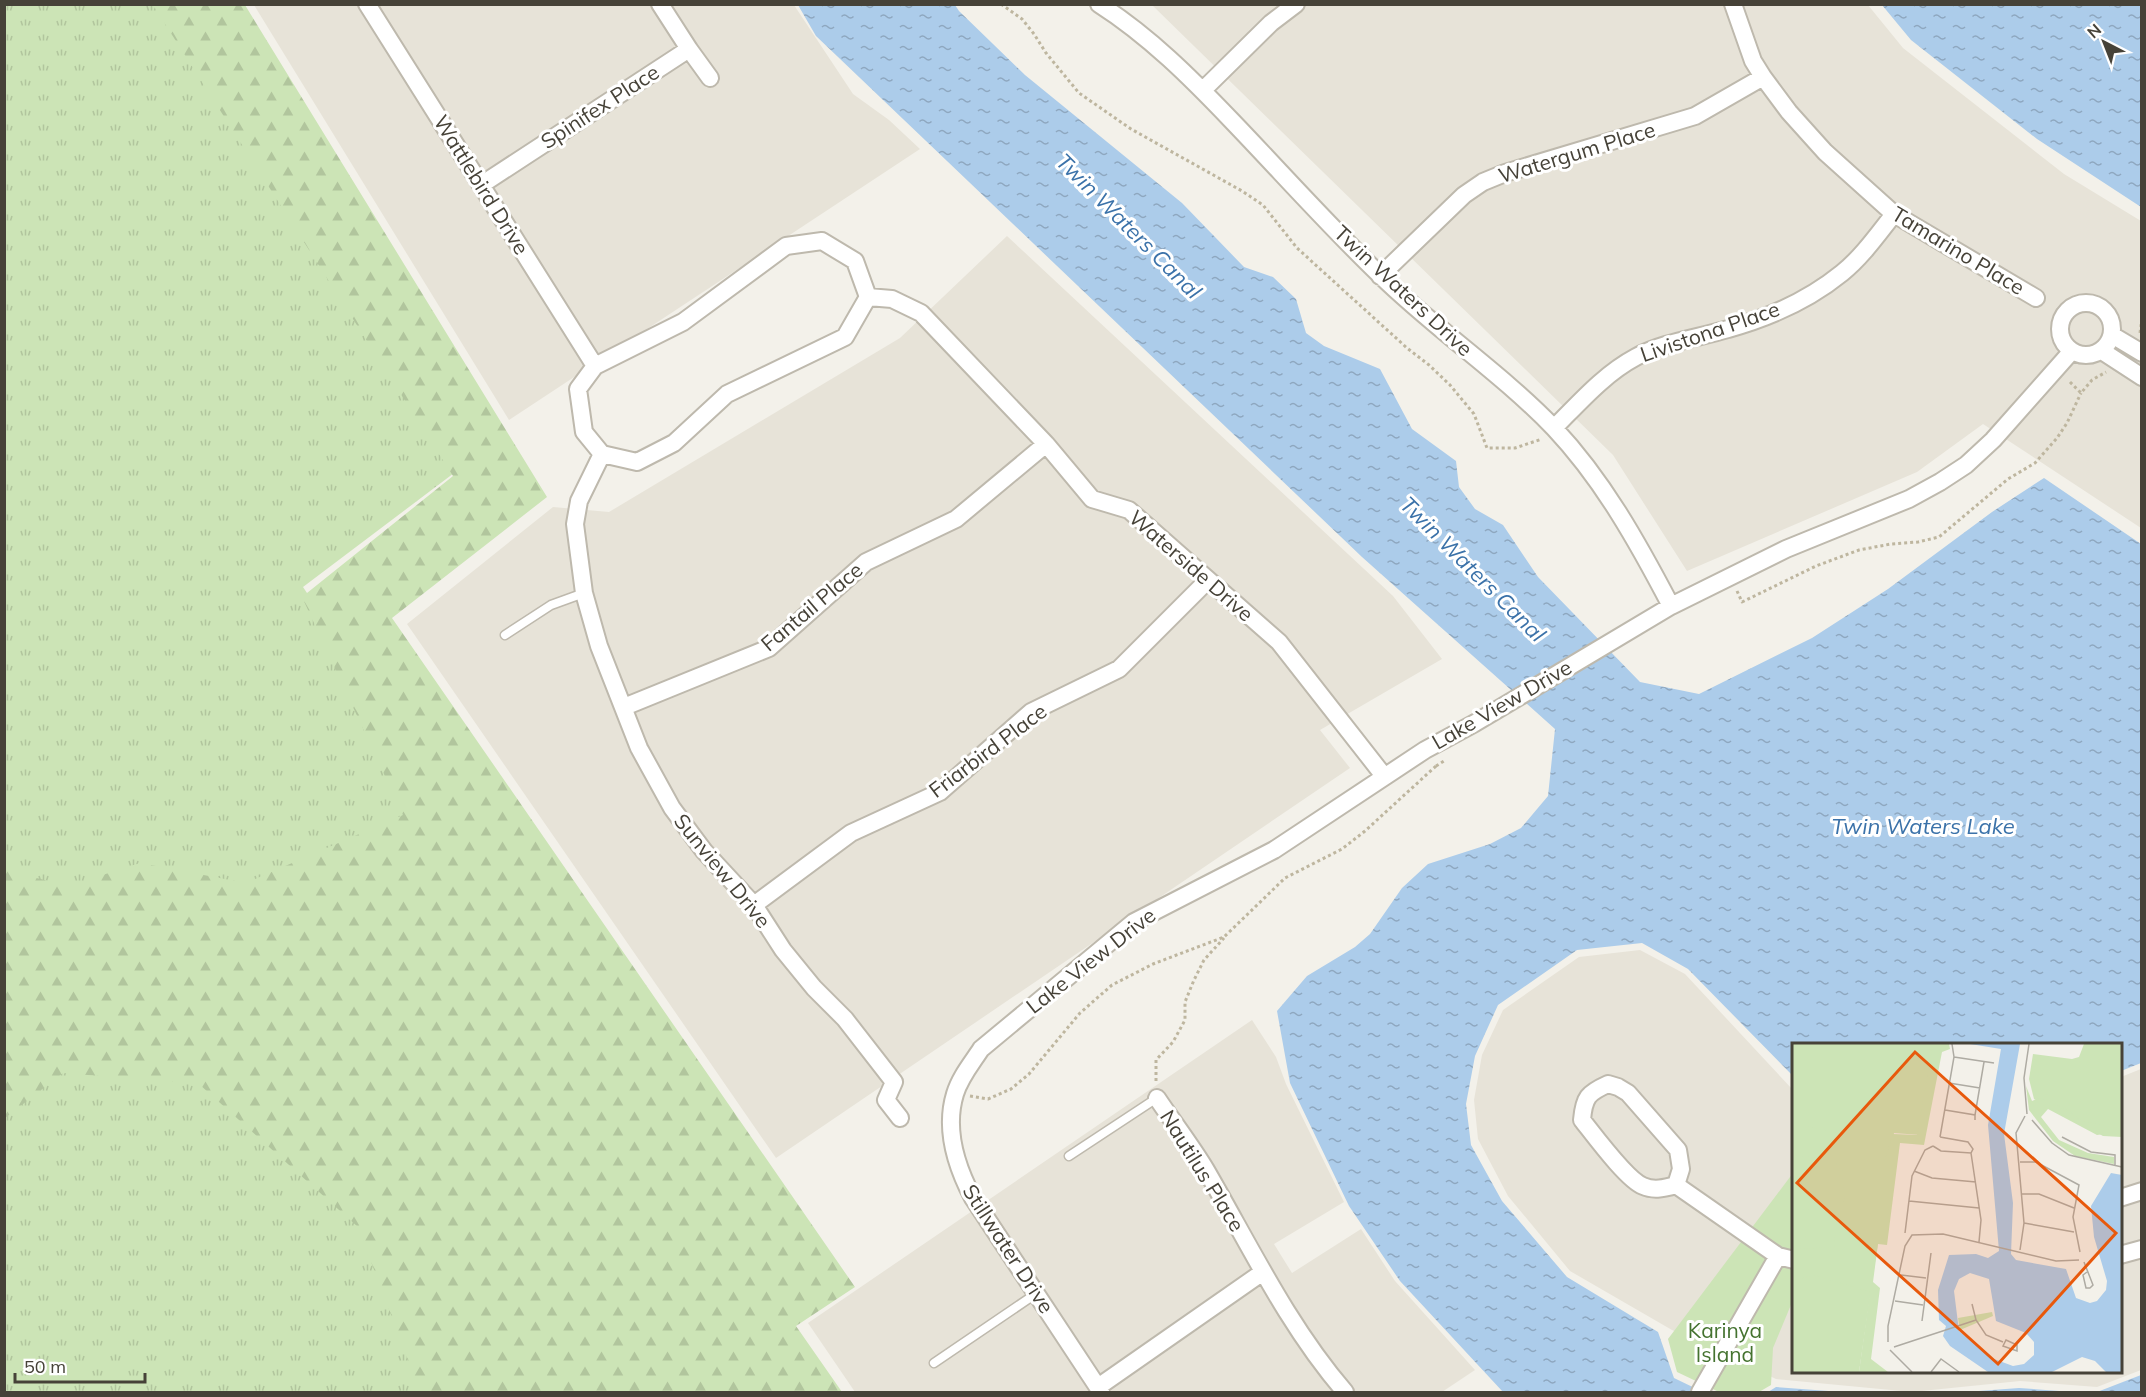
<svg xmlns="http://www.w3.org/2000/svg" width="2146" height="1397" font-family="Mulish,sans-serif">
<defs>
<pattern id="grass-tufts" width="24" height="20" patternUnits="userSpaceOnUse" patternTransform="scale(1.5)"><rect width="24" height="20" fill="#cce4b6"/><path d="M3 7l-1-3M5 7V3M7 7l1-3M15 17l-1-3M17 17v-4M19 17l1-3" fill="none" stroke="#b1c59d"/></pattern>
<pattern id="forest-firs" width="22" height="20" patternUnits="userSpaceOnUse" patternTransform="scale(1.5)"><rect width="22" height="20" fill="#cce4b6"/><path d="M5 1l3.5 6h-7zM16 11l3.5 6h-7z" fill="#b1c59d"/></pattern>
<pattern id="water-ripples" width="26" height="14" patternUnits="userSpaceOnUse" patternTransform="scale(1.5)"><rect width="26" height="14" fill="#acccea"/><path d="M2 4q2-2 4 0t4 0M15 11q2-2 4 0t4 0" fill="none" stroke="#8ea7bf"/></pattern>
</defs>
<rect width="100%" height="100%" fill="#f3f1ea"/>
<!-- residential -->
<path fill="#e7e3d8" d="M254,5H794L853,94L889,120L920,149L509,420Z
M1152,5H1868L1903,48L2064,174L2141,221V528L1983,424L1917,472L1687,571L1613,455Z
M1007,236L1393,596L1442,659L1320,730L1350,768L776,1158L407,624L553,507L609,512L900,338Z
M1640,950L1685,974L1793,1090L1794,1372H2120L2121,1077L2141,1069V1370L2097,1387L2020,1381L1912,1392L1776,1379L1672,1330L1570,1271L1508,1196L1478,1139L1474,1100L1482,1055L1503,1010L1579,957Z
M1252,1020L1276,1057L1286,1084L1344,1202L1274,1244L1292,1273L1361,1229L1395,1281L1475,1370L1442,1392H855L808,1323Z"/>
<!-- grass -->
<path fill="url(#grass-tufts)" d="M5,5H170L466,464L303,587L838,1392H5Z"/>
<!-- forest -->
<path fill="url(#forest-firs)" d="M153,5H245L547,497L392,618L855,1287L796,1326L842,1392H420L358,1227L199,1084L63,1073L5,1118V870L68,886L140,863L246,883L403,815L302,597L453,476Z"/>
<!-- park -->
<path fill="#cce4b6" d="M1793,1173V1300L1773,1348L1771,1385L1759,1392H1719L1677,1372L1668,1339Z"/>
<!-- water -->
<path fill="url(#water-ripples)" d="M798,5H955L959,11L1025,75L1182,203L1244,267L1273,277L1296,299L1306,333L1324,346L1380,369L1412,429L1456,461L1459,487L1475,509L1503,525L1538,577L1640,682L1699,694L1812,638L1888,589L1992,512L2044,478L2141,544V1063L2121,1071L2120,1044H1794L1793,1076L1688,969L1642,943L1577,950L1498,1005L1475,1056L1466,1104L1471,1145L1502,1201L1567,1277L1658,1332L1674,1378L1703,1392H1503L1400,1281L1349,1206L1290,1083L1277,1011L1307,976L1355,947L1370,934L1402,888L1428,864L1490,844L1521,828L1548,796L1555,729L1362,557L816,36Z
M1882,5H2141V207L2037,139L1911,40Z
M2141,1375V1392H2097Z
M1776,1387L1842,1392H1768Z
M2019,1388L2073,1392H1965Z"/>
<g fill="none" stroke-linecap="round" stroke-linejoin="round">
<!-- service casing -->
<g stroke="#beb9ad" stroke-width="11">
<path id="service" d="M505,635L551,605L584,593
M1069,1156L1157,1098
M934,1363L1037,1293"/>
</g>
<!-- minor casing -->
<g stroke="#beb9ad" stroke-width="20">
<path id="minor" d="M367,4L595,366
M660,4L689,49
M1099,4C1149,36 1191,78 1232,121C1281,172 1329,226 1380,275C1435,329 1500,372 1554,428C1603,480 1638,543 1671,606
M1733,4L1753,61L1763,77L1789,112L1825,152L1894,214L2036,298
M1203,90L1271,23L1296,4
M481,185L689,49L710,78
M822,241L855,261L868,297L845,337L727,394L674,443L637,462L602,454L584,432L578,389L595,366L683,322L786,246Z
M1380,276L1464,195L1483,182L1505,173L1695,116L1763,77
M868,297L892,299L921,313L1046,444L1092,499L1129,510L1279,642L1384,776
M2060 329a26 26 0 1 1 52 0a26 26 0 1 1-52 0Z
M2112,335L2142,353
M2102,351L2142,377
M1554,428C1579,403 1604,374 1636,357C1664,342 1698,338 1728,329C1768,318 1810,299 1842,273C1862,257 1878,234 1894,214
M602,454L579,501L575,524L584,593L599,646L639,748L672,808L704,851L754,905L783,950L814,988L845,1019L894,1082L886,1100L900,1118
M624,707L769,648L866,562L956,519L1046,444
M754,905L851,833L940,792L1031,712L1119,669L1208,580
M1608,1084L1618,1087L1628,1093L1678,1150L1681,1169L1676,1185C1665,1188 1654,1191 1643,1186C1627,1180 1594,1135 1582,1120C1584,1097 1588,1093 1608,1084Z
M1157,1098C1173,1122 1191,1145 1206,1170C1250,1246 1288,1326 1345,1392
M1676,1185L1778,1256L1794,1260
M2120,1198L2142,1191
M2120,1255L2142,1249
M1098,1387L1263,1272
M1101,1392L973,1198C956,1166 944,1130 955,1094C960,1077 972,1063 981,1049L1134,922L1274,850L1425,750L1475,723L1671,606L1786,549L1909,499L1940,482L1966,465L1993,440L2071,352
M1700,1392L1778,1256"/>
</g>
<!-- path -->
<path stroke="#beb69f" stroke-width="3" stroke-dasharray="3 3" stroke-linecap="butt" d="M1001,4L1022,19L1034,34L1046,53L1079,93L1131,129L1242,191L1263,205L1297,248L1407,348L1429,365L1450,385L1474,414L1487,448H1515L1542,439
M2140,333L2142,318
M2070,382L2081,393L2092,380L2106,372
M1737,591L1742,602L1816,566L1859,550L1891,544L1918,542L1939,537L2008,479L2035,463L2057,438L2067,423L2081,393
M1436,766L1444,761
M1156,1081V1060L1173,1042L1185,1020V1002L1194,980L1204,960L1224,938
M970,1096L988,1099L1011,1089L1029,1074L1080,1013L1112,985L1153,964L1224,937L1285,878L1342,849L1365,831L1436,766"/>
<!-- service -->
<use href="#service" stroke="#fff" stroke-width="8"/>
<!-- minor -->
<use href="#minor" stroke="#fff" stroke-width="16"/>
</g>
<g text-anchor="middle" stroke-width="6" stroke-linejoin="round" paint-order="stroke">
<!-- street labels -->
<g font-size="21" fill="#464238" stroke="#fff">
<text transform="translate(600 107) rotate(-33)" y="7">Spinifex Place</text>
<text transform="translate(1577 153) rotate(-17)" y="7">Watergum Place</text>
<text transform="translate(481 185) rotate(58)" y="7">Wattlebird Drive</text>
<text transform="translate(1958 251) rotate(31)" y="7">Tamarino Place</text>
<text transform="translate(1403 291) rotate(43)" y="7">Twin Waters Drive</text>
<text transform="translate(1710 332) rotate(-19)" y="7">Livistona Place</text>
<text transform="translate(1191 566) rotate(41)" y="7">Waterside Drive</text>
<text transform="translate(812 607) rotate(-40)" y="7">Fantail Place</text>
<text transform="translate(1502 705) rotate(-30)" y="7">Lake View Drive</text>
<text transform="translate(988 751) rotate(-37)" y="7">Friarbird Place</text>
<text transform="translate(722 871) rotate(51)" y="7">Sunview Drive</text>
<text transform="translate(1091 961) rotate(-38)" y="7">Lake View Drive</text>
<text transform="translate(1202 1171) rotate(58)" y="7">Nautilus Place</text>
<text transform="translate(1008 1249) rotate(57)" y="7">Stillwater Drive</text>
</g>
<!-- park labels -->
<g font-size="21" fill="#457330" stroke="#fff">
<text x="1725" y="1338">Karinya<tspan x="1725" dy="24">Island</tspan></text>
</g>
<!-- water labels -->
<g font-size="22" font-style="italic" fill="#3b72a9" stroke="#fff">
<text transform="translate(1129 226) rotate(45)" y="8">Twin Waters Canal</text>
<text transform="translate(1473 569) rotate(45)" y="8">Twin Waters Canal</text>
<text x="1923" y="834">Twin Waters Lake</text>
</g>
</g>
<!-- overview -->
<g transform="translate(1792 1043)">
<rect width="330" height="330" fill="#f3f1ea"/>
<path d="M0,1H142L128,92L102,90L67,329H0ZM292,1H330V94L311,93L242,56L237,36L241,11L280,16L287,14Z" fill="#cce4b6"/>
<path d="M141,1H157L158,6L150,9L132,102L108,100L95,202L86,201L81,239L88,245L79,316L96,329H67L78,249L22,232L0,238V166L17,167L21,179L6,206L42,204L45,175L53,154L50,127L39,115L5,113L0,106V86L12,82L50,91L72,113L92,119L101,91L125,92ZM234,43L240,58L247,55L277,68L289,78L311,82L312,91L305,92L256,66L249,74L267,97L296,110L322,114V121L283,113L261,98L237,67Z" fill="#cce4b6"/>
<path d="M200,269L201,273L168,287L166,275Z" fill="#cce4b6"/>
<path d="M178,1H228L212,91L221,160L219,211L224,217L274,226L284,255L298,260L305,258L314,247L315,238L302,194L299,163L319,130L330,132V329H314L303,318L290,314L260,329H196L158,303L151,293L154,283L147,277L146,247L157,212L184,211L196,215L207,208L196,82L209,6ZM178,230L197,236L204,278L234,290L242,299V312L232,321L221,323L202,316L167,288L162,248L167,236Z" fill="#acccea" fill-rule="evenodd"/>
<path fill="none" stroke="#aeaba3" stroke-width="1.5" d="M162,14L202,20M157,40L188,45M153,67L183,72V77M235,71L232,35L237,1M183,72L192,19M240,77L260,100L277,112L330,124M148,94L162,14L160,1M270,94L299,109L323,112V123M141,103L149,108L179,110L181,106L176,99L148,94M179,110L189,177L187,199M228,119H244L287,142L281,174L288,209M122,128L140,135L184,139M229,151H247L282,165M117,158L187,165M232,180L282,189M113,190L120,133L133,107L141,103M228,207L232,180L224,90L233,73M292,219L301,242L298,245M295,229L291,232L294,245H298M109,232L134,235M103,258L131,262M180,261L184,277L194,292L211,299M130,278L139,210M214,297L225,302V308L211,303ZM96,299V283L113,203L120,192L151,191L264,218L287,217M102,304L184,277M98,307L120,329M139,329L149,316L167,329"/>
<path fill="#e8590c" fill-opacity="0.15" stroke="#e8590c" stroke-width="3" d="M123,9L324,190L206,321L5,140Z"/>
<rect width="330" height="330" fill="none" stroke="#464238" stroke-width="3"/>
</g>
<!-- border -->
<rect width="2146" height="1397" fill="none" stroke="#464238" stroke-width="12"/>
<!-- north arrow -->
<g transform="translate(2104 42) rotate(318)" stroke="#ffffff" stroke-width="4.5" paint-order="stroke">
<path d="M0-4.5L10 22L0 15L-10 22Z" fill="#464238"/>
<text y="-9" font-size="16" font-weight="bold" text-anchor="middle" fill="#464238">N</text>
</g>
<!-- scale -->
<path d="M15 1373v9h130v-9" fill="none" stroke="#464238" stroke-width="3"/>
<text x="24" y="1373" font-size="18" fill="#464238" stroke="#ffffff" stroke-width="4.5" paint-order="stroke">50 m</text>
</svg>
